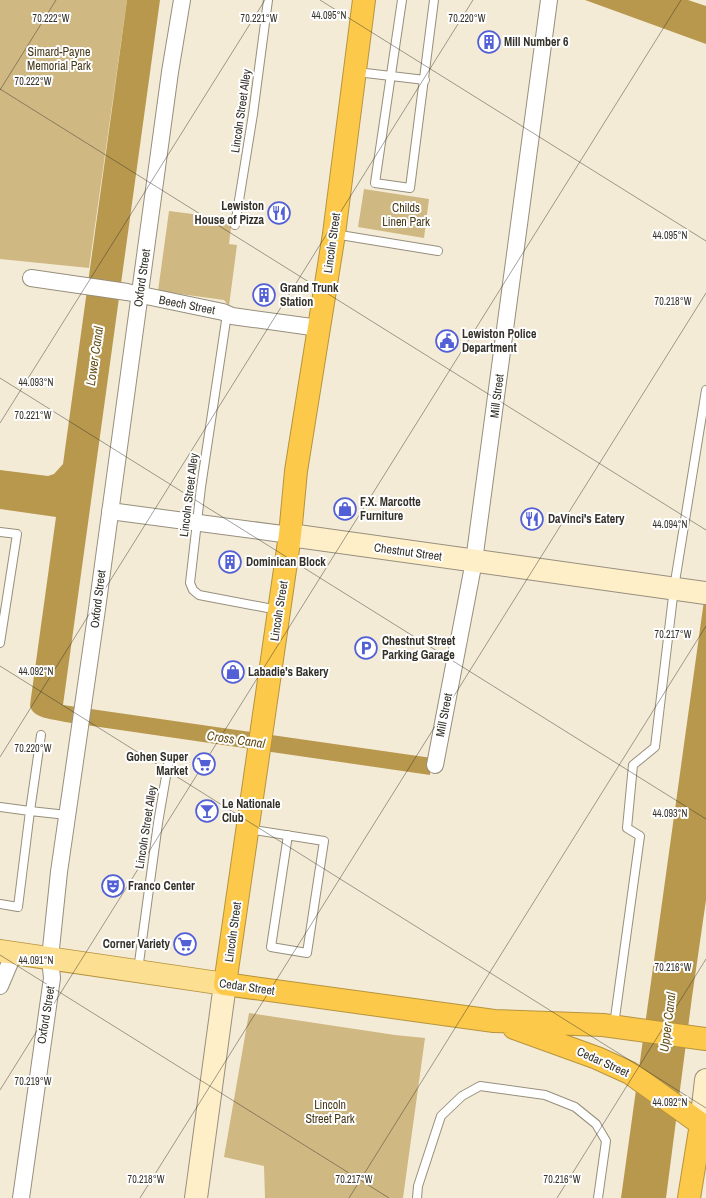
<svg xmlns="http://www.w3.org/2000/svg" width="706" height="1198" font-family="'Archivo Narrow',sans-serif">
<rect width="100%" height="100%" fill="#f4ebd7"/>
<!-- green -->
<path fill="#d0b882" d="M0,0H127L89,268L0,259Z
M364,189L429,199L424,238L358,227Z
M169,211L232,219L229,244L237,245L229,306L224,300L158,291Z
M249,1013L395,1035L425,1038L403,1198H265L264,1166L224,1157Z"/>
<!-- water -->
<path fill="#b8984d" d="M127,0H160L63,705L432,758L430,775L65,722C54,719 32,719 30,705L56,517L0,509V470L48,476L54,474L63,464Z
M585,0H688L706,6V44Z
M706,586V900L692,997L666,1198H621Z"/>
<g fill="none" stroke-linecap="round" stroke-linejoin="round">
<!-- lane casing -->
<g stroke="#978f7d" stroke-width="10">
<path id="lane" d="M402,0L375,183L410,188L434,0
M357,72L425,80
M235,225L253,114L268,0
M334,234L438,251
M227,314L201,487L190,583L193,590L199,595L278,610
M0,532L17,534L0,643
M0,807L30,811L41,735
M248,829L324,841L307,953L271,947L288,835
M0,904L18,907L30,811L67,815
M138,970L158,823L169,759
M614,1025L640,836L627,828L633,765L655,747L674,588L706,390
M417,1198L418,1186L441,1116L462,1096L480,1086L545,1095L575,1107L596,1124L606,1141L598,1198"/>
</g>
<!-- street casing -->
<g stroke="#978f7d" stroke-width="18">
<path id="street" d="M31,278L127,292L223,312L232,316L319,328
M110,511L290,535
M435,765L474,561L549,0
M0,986L14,953
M21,1198L52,978L50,958L59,872L97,609L170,72L182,0"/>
</g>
<!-- secondary casing -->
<g stroke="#978f7d" stroke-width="24">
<path id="secondary" d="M290,535L706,593
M701,1124L706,1080
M196,1198L225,984"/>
</g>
<!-- primary casing -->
<g stroke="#b6943e" stroke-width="24">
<path id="primary" d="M0,951L225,984"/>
</g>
<!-- highway casing -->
<g stroke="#b6943e" stroke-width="24">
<path id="highway" d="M364,0L334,234L296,471L290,535L225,984L494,1021L603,1025L706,1039
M514,1028L597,1058L630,1073L701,1124L689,1198"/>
</g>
<!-- lane -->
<use href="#lane" stroke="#fff" stroke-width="8"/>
<!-- street -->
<use href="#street" stroke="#fff" stroke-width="16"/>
<!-- secondary -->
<use href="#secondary" stroke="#feefc9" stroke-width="22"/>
<!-- primary -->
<use href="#primary" stroke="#fddf92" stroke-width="22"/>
<!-- highway -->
<use href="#highway" stroke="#fcc94a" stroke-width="22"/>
</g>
<!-- ticks -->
<path fill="none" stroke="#343129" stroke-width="1" stroke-opacity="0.45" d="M320,0L706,241M0,89L706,530M0,90L56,0M0,378L706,819M0,423L265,0M0,666L706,1108M0,757L473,0M0,955L389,1198M0,1090L681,0M140,1198L706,293M349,1198L706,626M557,1198L706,959"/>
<!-- icons -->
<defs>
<g id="building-ring" transform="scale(1.15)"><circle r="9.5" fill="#fff" stroke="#525fd5" stroke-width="1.5"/><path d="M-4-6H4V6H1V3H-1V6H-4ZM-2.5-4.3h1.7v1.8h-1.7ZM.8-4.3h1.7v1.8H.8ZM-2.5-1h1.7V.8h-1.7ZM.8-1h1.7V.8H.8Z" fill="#525fd5"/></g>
<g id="restaurant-ring" transform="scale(1.15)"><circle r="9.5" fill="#fff" stroke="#525fd5" stroke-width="1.5"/><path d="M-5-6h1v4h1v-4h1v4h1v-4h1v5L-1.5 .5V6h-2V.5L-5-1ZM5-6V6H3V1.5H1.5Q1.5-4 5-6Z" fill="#525fd5"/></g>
<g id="civic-ring" transform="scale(1.15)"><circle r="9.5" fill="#fff" stroke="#525fd5" stroke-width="1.5"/><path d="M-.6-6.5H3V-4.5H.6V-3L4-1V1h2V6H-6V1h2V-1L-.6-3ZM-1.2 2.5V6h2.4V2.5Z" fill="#525fd5"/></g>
<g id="shop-ring" transform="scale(1.15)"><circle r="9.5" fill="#fff" stroke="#525fd5" stroke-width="1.5"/><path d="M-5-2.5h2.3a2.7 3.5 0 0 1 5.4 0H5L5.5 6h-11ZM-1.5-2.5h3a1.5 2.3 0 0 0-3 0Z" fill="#525fd5"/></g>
<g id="parking-ring" transform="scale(1.15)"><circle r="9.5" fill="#fff" stroke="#525fd5" stroke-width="1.5"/><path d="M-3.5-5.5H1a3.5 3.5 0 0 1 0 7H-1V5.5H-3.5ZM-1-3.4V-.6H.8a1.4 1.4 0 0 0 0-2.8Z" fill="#525fd5"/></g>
<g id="supermarket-ring" transform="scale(1.15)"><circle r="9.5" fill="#fff" stroke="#525fd5" stroke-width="1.5"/><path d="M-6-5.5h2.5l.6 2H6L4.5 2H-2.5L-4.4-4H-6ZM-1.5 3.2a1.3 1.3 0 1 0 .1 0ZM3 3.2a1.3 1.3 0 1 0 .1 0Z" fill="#525fd5"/></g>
<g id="bar-ring" transform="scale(1.15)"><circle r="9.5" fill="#fff" stroke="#525fd5" stroke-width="1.5"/><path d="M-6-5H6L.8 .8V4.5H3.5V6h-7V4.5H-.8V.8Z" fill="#525fd5"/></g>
<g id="theatre-ring" transform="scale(1.15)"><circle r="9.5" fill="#fff" stroke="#525fd5" stroke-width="1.5"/><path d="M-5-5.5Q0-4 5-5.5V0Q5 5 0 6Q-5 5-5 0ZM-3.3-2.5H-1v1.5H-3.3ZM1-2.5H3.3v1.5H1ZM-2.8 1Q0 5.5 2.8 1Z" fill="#525fd5"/></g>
</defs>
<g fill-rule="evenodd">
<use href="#building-ring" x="489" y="42"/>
<use href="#restaurant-ring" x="279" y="213"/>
<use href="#building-ring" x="264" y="295"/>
<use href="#civic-ring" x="447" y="341"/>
<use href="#shop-ring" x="345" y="509"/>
<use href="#restaurant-ring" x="532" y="519"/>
<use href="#building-ring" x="230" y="562"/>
<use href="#parking-ring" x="366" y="648"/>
<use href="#shop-ring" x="233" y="672"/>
<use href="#supermarket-ring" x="204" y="764"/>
<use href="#bar-ring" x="207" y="811"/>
<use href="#theatre-ring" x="113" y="886"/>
<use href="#supermarket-ring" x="185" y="944"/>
</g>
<g text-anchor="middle" stroke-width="4" stroke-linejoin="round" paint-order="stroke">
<!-- poi labels -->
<g font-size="12" font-weight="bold" fill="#343129" stroke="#fff" text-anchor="start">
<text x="504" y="46">Mill Number 6</text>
<text x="264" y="210" text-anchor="end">Lewiston<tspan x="264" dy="14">House of Pizza</tspan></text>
<text x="280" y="292">Grand Trunk<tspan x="280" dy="14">Station</tspan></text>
<text x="462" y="338">Lewiston Police<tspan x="462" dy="14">Department</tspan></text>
<text x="360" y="506">F.X. Marcotte<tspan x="360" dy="14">Furniture</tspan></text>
<text x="548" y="523">DaVinci's Eatery</text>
<text x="246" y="566">Dominican Block</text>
<text x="382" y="645">Chestnut Street<tspan x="382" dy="14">Parking Garage</tspan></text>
<text x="248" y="676">Labadie's Bakery</text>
<text x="188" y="761" text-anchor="end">Gohen Super<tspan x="188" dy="14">Market</tspan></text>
<text x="222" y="808">Le Nationale<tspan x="222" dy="14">Club</tspan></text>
<text x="128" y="890">Franco Center</text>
<text x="170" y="948" text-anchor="end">Corner Variety</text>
</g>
<!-- park labels -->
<g font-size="12" fill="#473918" stroke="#fff">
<text x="59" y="56">Simard-Payne<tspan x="59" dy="14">Memorial Park</tspan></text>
<text x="406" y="212">Childs<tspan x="406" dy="14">Linen Park</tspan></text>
<text x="330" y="1109">Lincoln<tspan x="330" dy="14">Street Park</tspan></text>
</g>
<!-- street labels -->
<g font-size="12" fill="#343129" stroke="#fff">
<text transform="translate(241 111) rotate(-82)" y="4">Lincoln Street Alley</text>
<text transform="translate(332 243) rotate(-82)" y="4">Lincoln Street</text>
<text transform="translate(142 278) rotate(-82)" y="4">Oxford Street</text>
<text transform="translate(187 305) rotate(11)" y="4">Beech Street</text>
<text transform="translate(497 396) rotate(-83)" y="4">Mill Street</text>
<text transform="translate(189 495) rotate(-83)" y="4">Lincoln Street Alley</text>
<text transform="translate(408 552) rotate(8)" y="4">Chestnut Street</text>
<text transform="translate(98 599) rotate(-83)" y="4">Oxford Street</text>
<text transform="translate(279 611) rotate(-81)" y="4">Lincoln Street</text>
<text transform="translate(444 715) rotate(-79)" y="4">Mill Street</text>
<text transform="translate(146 827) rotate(-81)" y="4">Lincoln Street Alley</text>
<text transform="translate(233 932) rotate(-82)" y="4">Lincoln Street</text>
<text transform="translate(247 987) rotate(8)" y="4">Cedar Street</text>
<text transform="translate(46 1015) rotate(-81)" y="4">Oxford Street</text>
<text transform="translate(603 1062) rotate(24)" y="4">Cedar Street</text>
</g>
<!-- water labels -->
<g font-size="13" font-style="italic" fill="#675017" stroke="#fff">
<text transform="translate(94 356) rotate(-82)" y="5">Lower Canal</text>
<text transform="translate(236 739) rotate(8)" y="5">Cross Canal</text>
<text transform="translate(667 1022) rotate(-83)" y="5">Upper Canal</text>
</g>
</g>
<g font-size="10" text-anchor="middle" fill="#343129" stroke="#fff" stroke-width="4" stroke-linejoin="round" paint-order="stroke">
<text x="329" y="19">44.095°N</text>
<text x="51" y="22">70.222°W</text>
<text x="259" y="22">70.221°W</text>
<text x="467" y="22">70.220°W</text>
<text x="33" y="85">70.222°W</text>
<text x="670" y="239">44.095°N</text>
<text x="673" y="305">70.218°W</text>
<text x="36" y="386">44.093°N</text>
<text x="33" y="419">70.221°W</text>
<text x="670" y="528">44.094°N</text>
<text x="673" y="638">70.217°W</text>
<text x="36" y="675">44.092°N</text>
<text x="33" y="752">70.220°W</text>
<text x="670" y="817">44.093°N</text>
<text x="36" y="964">44.091°N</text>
<text x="673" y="971">70.216°W</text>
<text x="33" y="1085">70.219°W</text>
<text x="670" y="1106">44.092°N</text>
<text x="146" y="1183">70.218°W</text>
<text x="354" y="1183">70.217°W</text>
<text x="562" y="1183">70.216°W</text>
</g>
</svg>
